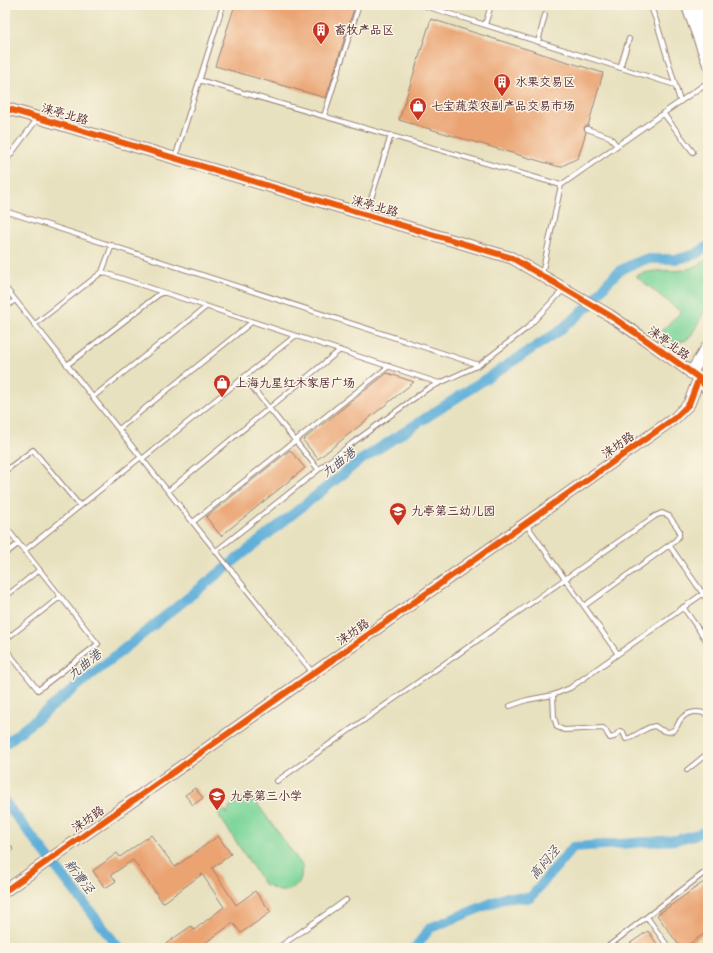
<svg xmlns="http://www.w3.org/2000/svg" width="713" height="953" font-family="'Playpen Sans','LXGW WenKai TC',sans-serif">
<rect width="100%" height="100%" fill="#fcf5e5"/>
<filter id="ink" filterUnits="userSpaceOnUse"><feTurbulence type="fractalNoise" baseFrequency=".025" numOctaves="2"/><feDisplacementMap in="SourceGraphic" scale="8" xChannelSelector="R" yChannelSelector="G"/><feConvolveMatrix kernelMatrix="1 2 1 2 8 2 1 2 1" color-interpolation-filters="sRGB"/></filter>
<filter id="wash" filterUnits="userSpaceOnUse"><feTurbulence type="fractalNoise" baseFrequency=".012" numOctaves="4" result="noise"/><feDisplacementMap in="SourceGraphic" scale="16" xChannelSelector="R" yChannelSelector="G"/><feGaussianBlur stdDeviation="0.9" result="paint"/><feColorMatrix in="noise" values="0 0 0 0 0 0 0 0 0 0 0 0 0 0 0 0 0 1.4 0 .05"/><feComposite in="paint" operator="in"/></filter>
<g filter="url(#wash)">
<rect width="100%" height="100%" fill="#e7e1bf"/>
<!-- green -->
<path fill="#7cd59a" stroke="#637a62" d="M708,258V305L691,336L686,340L679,342H673L656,336L681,312L636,276C662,264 683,280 708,258Z
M245,799L256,802L304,868L301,870C304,889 281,898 268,885L266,887L218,814L225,810L227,814C229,804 236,800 245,799Z"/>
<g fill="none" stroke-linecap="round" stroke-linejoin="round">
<!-- canal -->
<path stroke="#5eafd9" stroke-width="10" d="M5,744L358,462L558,332L590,305L607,283L619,271L633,264L646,259H678L696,254L708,246
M5,802L119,948
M415,948L430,928L507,897L530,898L573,847L676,840L708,831"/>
</g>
<g id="blocks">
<!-- building -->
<path fill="#eaa371" d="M235,5H355L326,98L215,66Z
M431,19L603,73L588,126H585L584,128L586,132L578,158L560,167L399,120Z
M387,373L414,382L318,459L303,440Z
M290,450L305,468L221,536L206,517Z
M195,788L203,798L193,805L185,795Z
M151,835L175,867L218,836L231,854L212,868L236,905L255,891L271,912L241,933L233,923L198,948L195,944L190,948H160L191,926L194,930L224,907L202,874L163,903L133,860L111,875L116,881L105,888L93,871L117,853L120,857Z
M708,879V931L684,948H681L657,915Z
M648,931L660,948H623Z"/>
</g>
</g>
<g filter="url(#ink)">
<use href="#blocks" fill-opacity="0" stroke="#988075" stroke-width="1"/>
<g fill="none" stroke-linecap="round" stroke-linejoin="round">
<!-- lane casing -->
<g stroke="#988075" stroke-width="6">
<path id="lane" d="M422,5L675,85
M650,5L656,20L680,101
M485,25L491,5
M538,42L545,15
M620,68L629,39
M199,80L561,185L708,82
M663,113L693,152
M324,116L359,5
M587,129L610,137L617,146
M175,158L223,5
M5,162L38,118
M5,211L479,365
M366,215L391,135
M102,272L439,383
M542,274L561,185
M5,287L313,673
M5,308L15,300
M35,324L102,272L112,245
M67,365L162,292
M244,377L318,469
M93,397L206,307
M119,429L252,322
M142,459L295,336
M5,471L33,450L80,506
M168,491L340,350
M193,522L389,366
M526,524L618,654
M5,526L98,644L38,690L5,648
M669,545L708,601
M24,551L141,457
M216,551L351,444L427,389L479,365L527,328L564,289
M5,554L18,544
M5,597L39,570
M683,607L708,643
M5,640L60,597
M553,695L554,717L557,727L564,730L603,728L606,731L608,735L610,738L614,737L620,731L623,732L626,739C637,737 644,727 655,726C661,731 672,736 677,726C679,723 679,720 682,718C688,711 701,710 708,716
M510,706L527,700L553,695L570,688L708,590
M687,770L708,753
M277,781L655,516L662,513L669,516L679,530V536L675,541L584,606
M5,843L10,849L5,853
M647,917L669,948
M278,948L346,900
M606,948L708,870
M702,948L708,944"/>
</g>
<!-- secondary casing -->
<g stroke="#988075" stroke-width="13">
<path id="secondary" d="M687,5L708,63
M697,5L708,35
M5,108L512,258L609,315L646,340L699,378L708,390
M691,373L708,346
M5,891L675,418L689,404L699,378"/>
</g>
<!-- lane -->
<use href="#lane" stroke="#fff" stroke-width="4"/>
<!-- secondary -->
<use href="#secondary" stroke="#fff" stroke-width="11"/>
<!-- cycleway casing -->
<g stroke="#fcf5e5" stroke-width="8">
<path id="cycleway" d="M5,108L512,258L609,315L646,340L699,378L708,390
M5,891L675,418L689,404L699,378"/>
</g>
<!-- cycleway -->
<use href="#cycleway" stroke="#e8590c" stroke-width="6"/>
</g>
</g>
<!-- icons -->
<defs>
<g id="building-pin" transform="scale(0.9)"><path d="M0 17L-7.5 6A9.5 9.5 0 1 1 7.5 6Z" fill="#c8321e" stroke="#fcf5e5"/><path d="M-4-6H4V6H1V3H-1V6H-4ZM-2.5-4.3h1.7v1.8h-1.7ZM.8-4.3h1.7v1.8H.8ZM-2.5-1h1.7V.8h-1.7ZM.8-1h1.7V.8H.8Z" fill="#fff"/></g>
<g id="shop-pin" transform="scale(0.9)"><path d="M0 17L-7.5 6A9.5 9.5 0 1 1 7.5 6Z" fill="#c8321e" stroke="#fcf5e5"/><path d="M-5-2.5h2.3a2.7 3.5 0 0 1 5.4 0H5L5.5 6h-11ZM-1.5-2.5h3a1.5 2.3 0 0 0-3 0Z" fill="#fff"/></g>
<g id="school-pin" transform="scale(0.9)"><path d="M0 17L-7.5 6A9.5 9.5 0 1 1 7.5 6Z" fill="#c8321e" stroke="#fcf5e5"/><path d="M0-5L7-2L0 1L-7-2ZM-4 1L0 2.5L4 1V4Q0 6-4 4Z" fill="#fff"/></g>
</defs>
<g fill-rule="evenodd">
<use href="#building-pin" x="321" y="30"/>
<use href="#building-pin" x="502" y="82"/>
<use href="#shop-pin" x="418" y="106"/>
<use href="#shop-pin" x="222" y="383"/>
<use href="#school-pin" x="398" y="511"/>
<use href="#school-pin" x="217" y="796"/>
</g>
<g text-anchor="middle" stroke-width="3" stroke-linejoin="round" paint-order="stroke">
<!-- poi labels -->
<g font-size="12" fill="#4a1f2b" stroke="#fcf5e5" text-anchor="start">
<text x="334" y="34">畜牧产品区</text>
<text x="515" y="86">水果交易区</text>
<text x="431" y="110">七宝蔬菜农副产品交易市场</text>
<text x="235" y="387">上海九星红木家居广场</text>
<text x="411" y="515">九亭第三幼儿园</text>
<text x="230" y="800">九亭第三小学</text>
</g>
<!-- street labels -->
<g font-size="12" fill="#4a1f2b" stroke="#fcf5e5">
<text transform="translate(65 114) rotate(16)" y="4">涞亭北路</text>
<text transform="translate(375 206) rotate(16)" y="4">涞亭北路</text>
<text transform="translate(669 343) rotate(36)" y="4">涞亭北路</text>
<text transform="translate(618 445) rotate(-35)" y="4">涞坊路</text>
<text transform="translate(353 632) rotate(-35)" y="4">涞坊路</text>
<text transform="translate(88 819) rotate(-35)" y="4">涞坊路</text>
</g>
<!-- water labels -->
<g font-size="13" font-style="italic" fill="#515168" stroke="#fcf5e5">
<text transform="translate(338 462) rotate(-38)" y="5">九曲港</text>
<text transform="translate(84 664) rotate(-39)" y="5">九曲港</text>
<text transform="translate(544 862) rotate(-50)" y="5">高闷泾</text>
<text transform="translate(80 876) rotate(52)" y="5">新漕泾</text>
</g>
</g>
<!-- margin -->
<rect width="713" height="953" fill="none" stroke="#fcf5e5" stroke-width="20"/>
</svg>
